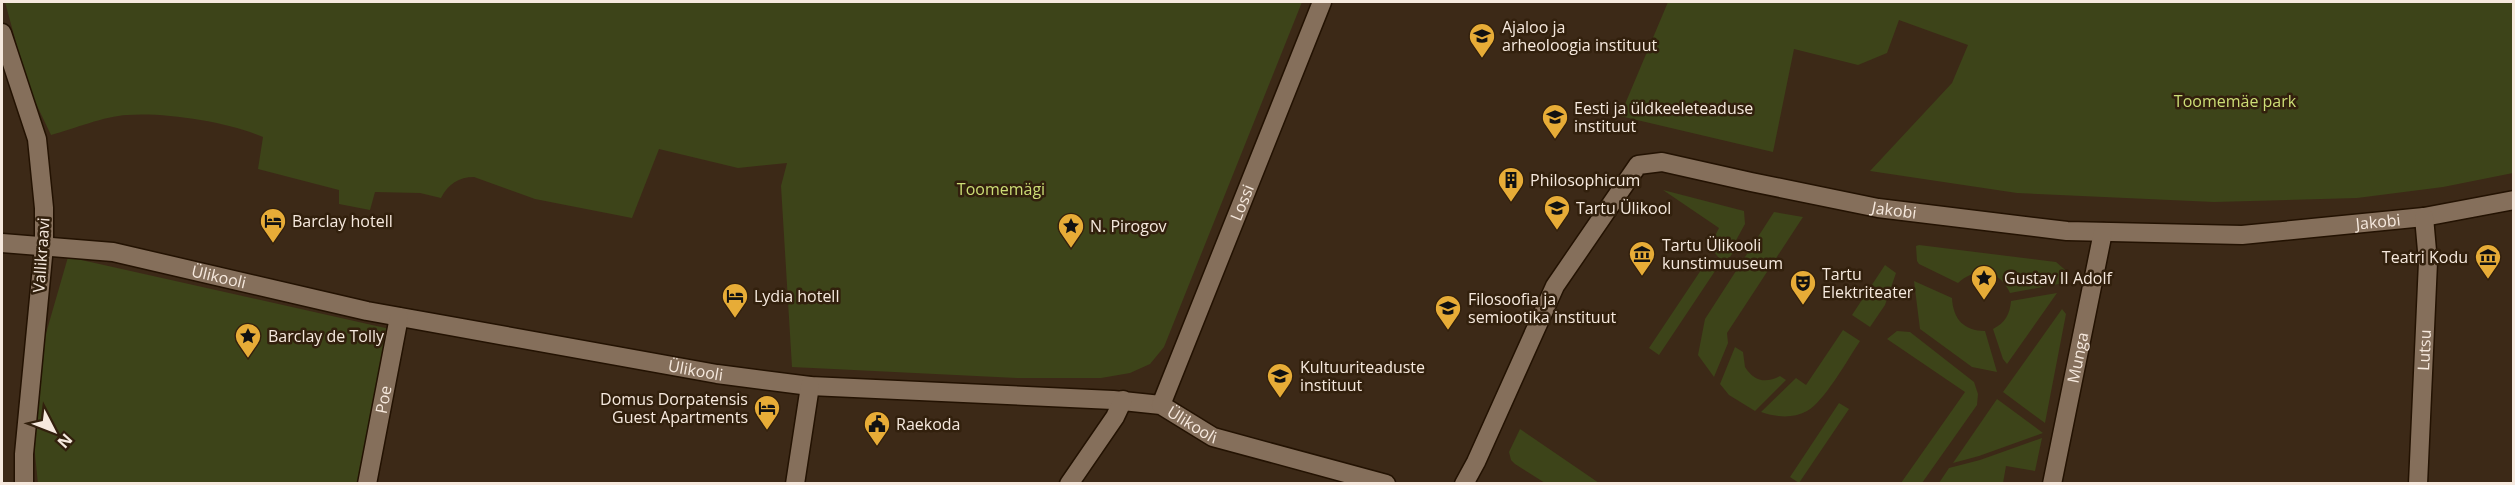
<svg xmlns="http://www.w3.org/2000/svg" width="2515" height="485" font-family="'Open Sans',sans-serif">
<rect width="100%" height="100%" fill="#3c2917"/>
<!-- green -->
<path fill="#3d4419" d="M5,2H1302L1164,347L1150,364L1130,373L1101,378H1017L792,367L781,186L787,163L738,168L659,149L632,218L535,199L474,177C459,177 448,184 441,198L420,193L375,192L370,210L339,204V190L258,169L263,137C229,122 165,112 127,115C105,116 73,129 51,135L28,87Z
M1668,2H2513V173L2443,187L2357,198L2214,202L2017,193L1870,171L1952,83L1968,45L1899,20L1887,53L1858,65L1794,49L1773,152L1620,116Z
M1663,190L1744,211L1745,224L1734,244L1737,247L1730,257L1721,261L1715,253L1722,243L1715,236L1719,228Z
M1774,212L1803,217L1727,333L1728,343L1714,377L1698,355L1705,319Z
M1919,245L2056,262L2070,274L2064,283L2010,293C2000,270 1977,266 1958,283L1919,264L1917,261L1916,246Z
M68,257L390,329L365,483L38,484L33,435L38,361Z
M1705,264L1715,271L1659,355L1649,348Z
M1885,265L1896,273L1885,305L1870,327L1852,315Z
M1914,281L1952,298C1953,319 1964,331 1985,331L1997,372L1972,367L1920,329Z
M2057,293L2007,364L2003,359L1993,329C2005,323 2010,314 2011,301Z
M2062,309L2066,314L2045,423L2003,392Z
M1843,330L1860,341C1848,359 1824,402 1807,411C1792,419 1776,417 1761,412L1796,378L1806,385Z
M1897,331L1910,332L1974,382L1978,394L1977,405L1922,483H1901L1965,392L1887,339Z
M1735,347L1743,352L1745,367C1754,381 1765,384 1780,376L1786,380L1755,411L1729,395L1720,384Z
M1997,399L2043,433L1979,456L1953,463Z
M1839,403L1849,409L1799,483L1790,477Z
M1520,429L1599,483H1545L1515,464L1511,460L1509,452Z
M2042,438L2035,471L2006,466L2003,483H1939L1949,468L1980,460Z"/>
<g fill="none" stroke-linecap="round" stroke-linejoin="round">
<!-- street casing -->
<g stroke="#231202" stroke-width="21">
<g id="street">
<path d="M2,33L37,139L44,208V246L24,454V484"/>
<path id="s1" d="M2,243L113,252L367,311L717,374L810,386L1113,400L1161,405L1213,437L1386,484"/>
<path id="s2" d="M1161,405L1322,2"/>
<path id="s3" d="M367,484L399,317"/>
<path d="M795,484L810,386"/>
<path d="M1069,484L1115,417L1123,400"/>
<path id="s4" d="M1464,484L1476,462L1555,286L1638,165L1662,162L1751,182L1878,208L2067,231L2242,235L2424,217L2514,200"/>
<path id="s5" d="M2052,484L2103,232"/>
<path id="s6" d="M2418,484L2428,262L2424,217"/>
</g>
</g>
<!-- street -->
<use href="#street" stroke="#856f5b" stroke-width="18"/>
</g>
<!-- icons -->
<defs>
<g id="university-pin" transform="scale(1.35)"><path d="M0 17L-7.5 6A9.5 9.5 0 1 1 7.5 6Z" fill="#e7ac37" stroke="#32200d"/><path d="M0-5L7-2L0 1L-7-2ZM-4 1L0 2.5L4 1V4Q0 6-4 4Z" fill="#111"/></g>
<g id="building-pin" transform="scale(1.35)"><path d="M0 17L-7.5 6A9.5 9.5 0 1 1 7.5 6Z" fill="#e7ac37" stroke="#32200d"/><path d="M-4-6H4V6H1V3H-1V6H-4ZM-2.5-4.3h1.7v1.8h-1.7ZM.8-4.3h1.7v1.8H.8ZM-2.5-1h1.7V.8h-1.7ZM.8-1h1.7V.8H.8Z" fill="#111"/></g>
<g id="hotel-pin" transform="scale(1.35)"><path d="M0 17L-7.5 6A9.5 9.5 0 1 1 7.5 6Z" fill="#e7ac37" stroke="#32200d"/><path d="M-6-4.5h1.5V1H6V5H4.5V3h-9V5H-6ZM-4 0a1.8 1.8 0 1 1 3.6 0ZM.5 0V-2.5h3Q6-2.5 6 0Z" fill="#111"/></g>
<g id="sight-pin" transform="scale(1.35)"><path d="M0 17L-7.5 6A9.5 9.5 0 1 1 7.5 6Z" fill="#e7ac37" stroke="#32200d"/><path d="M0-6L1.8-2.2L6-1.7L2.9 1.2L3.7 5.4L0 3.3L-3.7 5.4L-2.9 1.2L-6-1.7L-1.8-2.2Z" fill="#111"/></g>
<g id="museum-pin" transform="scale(1.35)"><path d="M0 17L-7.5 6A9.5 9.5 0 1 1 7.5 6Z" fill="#e7ac37" stroke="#32200d"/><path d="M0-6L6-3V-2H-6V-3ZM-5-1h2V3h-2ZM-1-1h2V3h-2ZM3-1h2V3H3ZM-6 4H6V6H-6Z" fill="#111"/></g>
<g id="theatre-pin" transform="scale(1.35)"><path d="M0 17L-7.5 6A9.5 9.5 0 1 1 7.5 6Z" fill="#e7ac37" stroke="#32200d"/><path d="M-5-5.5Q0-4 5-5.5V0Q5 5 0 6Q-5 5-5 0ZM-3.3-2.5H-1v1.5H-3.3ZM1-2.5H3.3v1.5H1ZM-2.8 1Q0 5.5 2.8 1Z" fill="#111"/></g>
<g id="civic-pin" transform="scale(1.35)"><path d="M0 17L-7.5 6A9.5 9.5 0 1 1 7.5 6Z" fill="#e7ac37" stroke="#32200d"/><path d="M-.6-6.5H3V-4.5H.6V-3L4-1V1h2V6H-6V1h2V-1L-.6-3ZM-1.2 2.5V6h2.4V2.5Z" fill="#111"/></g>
</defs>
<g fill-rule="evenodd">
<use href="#university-pin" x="1482" y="36"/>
<use href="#university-pin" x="1555" y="117"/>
<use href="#building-pin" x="1511" y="180"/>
<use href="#university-pin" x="1557" y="208"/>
<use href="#hotel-pin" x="273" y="221"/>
<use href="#sight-pin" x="1071" y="226"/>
<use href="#museum-pin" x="1642" y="254"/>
<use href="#museum-pin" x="2488" y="257"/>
<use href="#sight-pin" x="1984" y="278"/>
<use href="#theatre-pin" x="1803" y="283"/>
<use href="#hotel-pin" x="735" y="296"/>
<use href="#university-pin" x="1448" y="308"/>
<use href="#sight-pin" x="248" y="336"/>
<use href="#university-pin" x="1280" y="376"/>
<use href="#hotel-pin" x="767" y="408"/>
<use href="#civic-pin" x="877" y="424"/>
</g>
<g text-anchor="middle" stroke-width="5" stroke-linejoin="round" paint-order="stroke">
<!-- poi labels -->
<g font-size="16" fill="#f6e9de" stroke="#32200d" text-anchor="start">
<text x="1502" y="33">Ajaloo ja<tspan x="1502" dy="18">arheoloogia instituut</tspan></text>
<text x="1574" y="114">Eesti ja üldkeeleteaduse<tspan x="1574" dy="18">instituut</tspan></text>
<text x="1530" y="186">Philosophicum</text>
<text x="1576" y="214">Tartu Ülikool</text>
<text x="292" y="227">Barclay hotell</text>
<text x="1090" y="232">N. Pirogov</text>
<text x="1662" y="251">Tartu Ülikooli<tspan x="1662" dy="18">kunstimuuseum</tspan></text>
<text x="2468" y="263" text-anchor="end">Teatri Kodu</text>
<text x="1822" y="280">Tartu<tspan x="1822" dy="18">Elektriteater</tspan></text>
<text x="2004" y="284">Gustav II Adolf</text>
<text x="754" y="302">Lydia hotell</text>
<text x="1468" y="305">Filosoofia ja<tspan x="1468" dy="18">semiootika instituut</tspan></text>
<text x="268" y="342">Barclay de Tolly</text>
<text x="1300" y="373">Kultuuriteaduste<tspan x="1300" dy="18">instituut</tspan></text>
<text x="748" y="405" text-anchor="end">Domus Dorpatensis<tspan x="748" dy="18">Guest Apartments</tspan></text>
<text x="896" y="430">Raekoda</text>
</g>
<!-- park labels -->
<g font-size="16" fill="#cdde76" stroke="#32200d">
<text x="2235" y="107">Toomemäe park</text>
<text x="1001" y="195">Toomemägi</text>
</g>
<!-- street labels -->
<g font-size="16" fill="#f6e9de" stroke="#32200d">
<text dy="6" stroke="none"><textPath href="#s2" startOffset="218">Lossi</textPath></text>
<text dy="6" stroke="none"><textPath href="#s4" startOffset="626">Jakobi</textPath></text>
<text dy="6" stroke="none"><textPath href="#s4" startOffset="1112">Jakobi</textPath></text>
<text transform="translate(41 255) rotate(-86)" y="6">Vallikraavi</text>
<text dy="6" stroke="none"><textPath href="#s1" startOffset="220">Ülikooli</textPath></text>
<text dy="6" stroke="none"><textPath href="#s6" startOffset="134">Lutsu</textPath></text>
<text dy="6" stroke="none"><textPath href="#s5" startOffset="129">Munga</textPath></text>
<text dy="6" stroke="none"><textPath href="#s1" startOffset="706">Ülikooli</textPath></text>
<text dy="6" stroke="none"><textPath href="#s3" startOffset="86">Poe</textPath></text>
<text dy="6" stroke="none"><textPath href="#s1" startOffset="1210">Ülikooli</textPath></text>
</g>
</g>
<!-- border -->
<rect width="2515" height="485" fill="none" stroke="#f6e9de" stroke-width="6"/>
<!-- north arrow -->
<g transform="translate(54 431) rotate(132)" stroke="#32200d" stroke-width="4.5" paint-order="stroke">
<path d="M0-4.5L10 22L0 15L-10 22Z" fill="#f6e9de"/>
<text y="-9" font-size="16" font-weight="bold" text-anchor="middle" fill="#f6e9de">N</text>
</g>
</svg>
